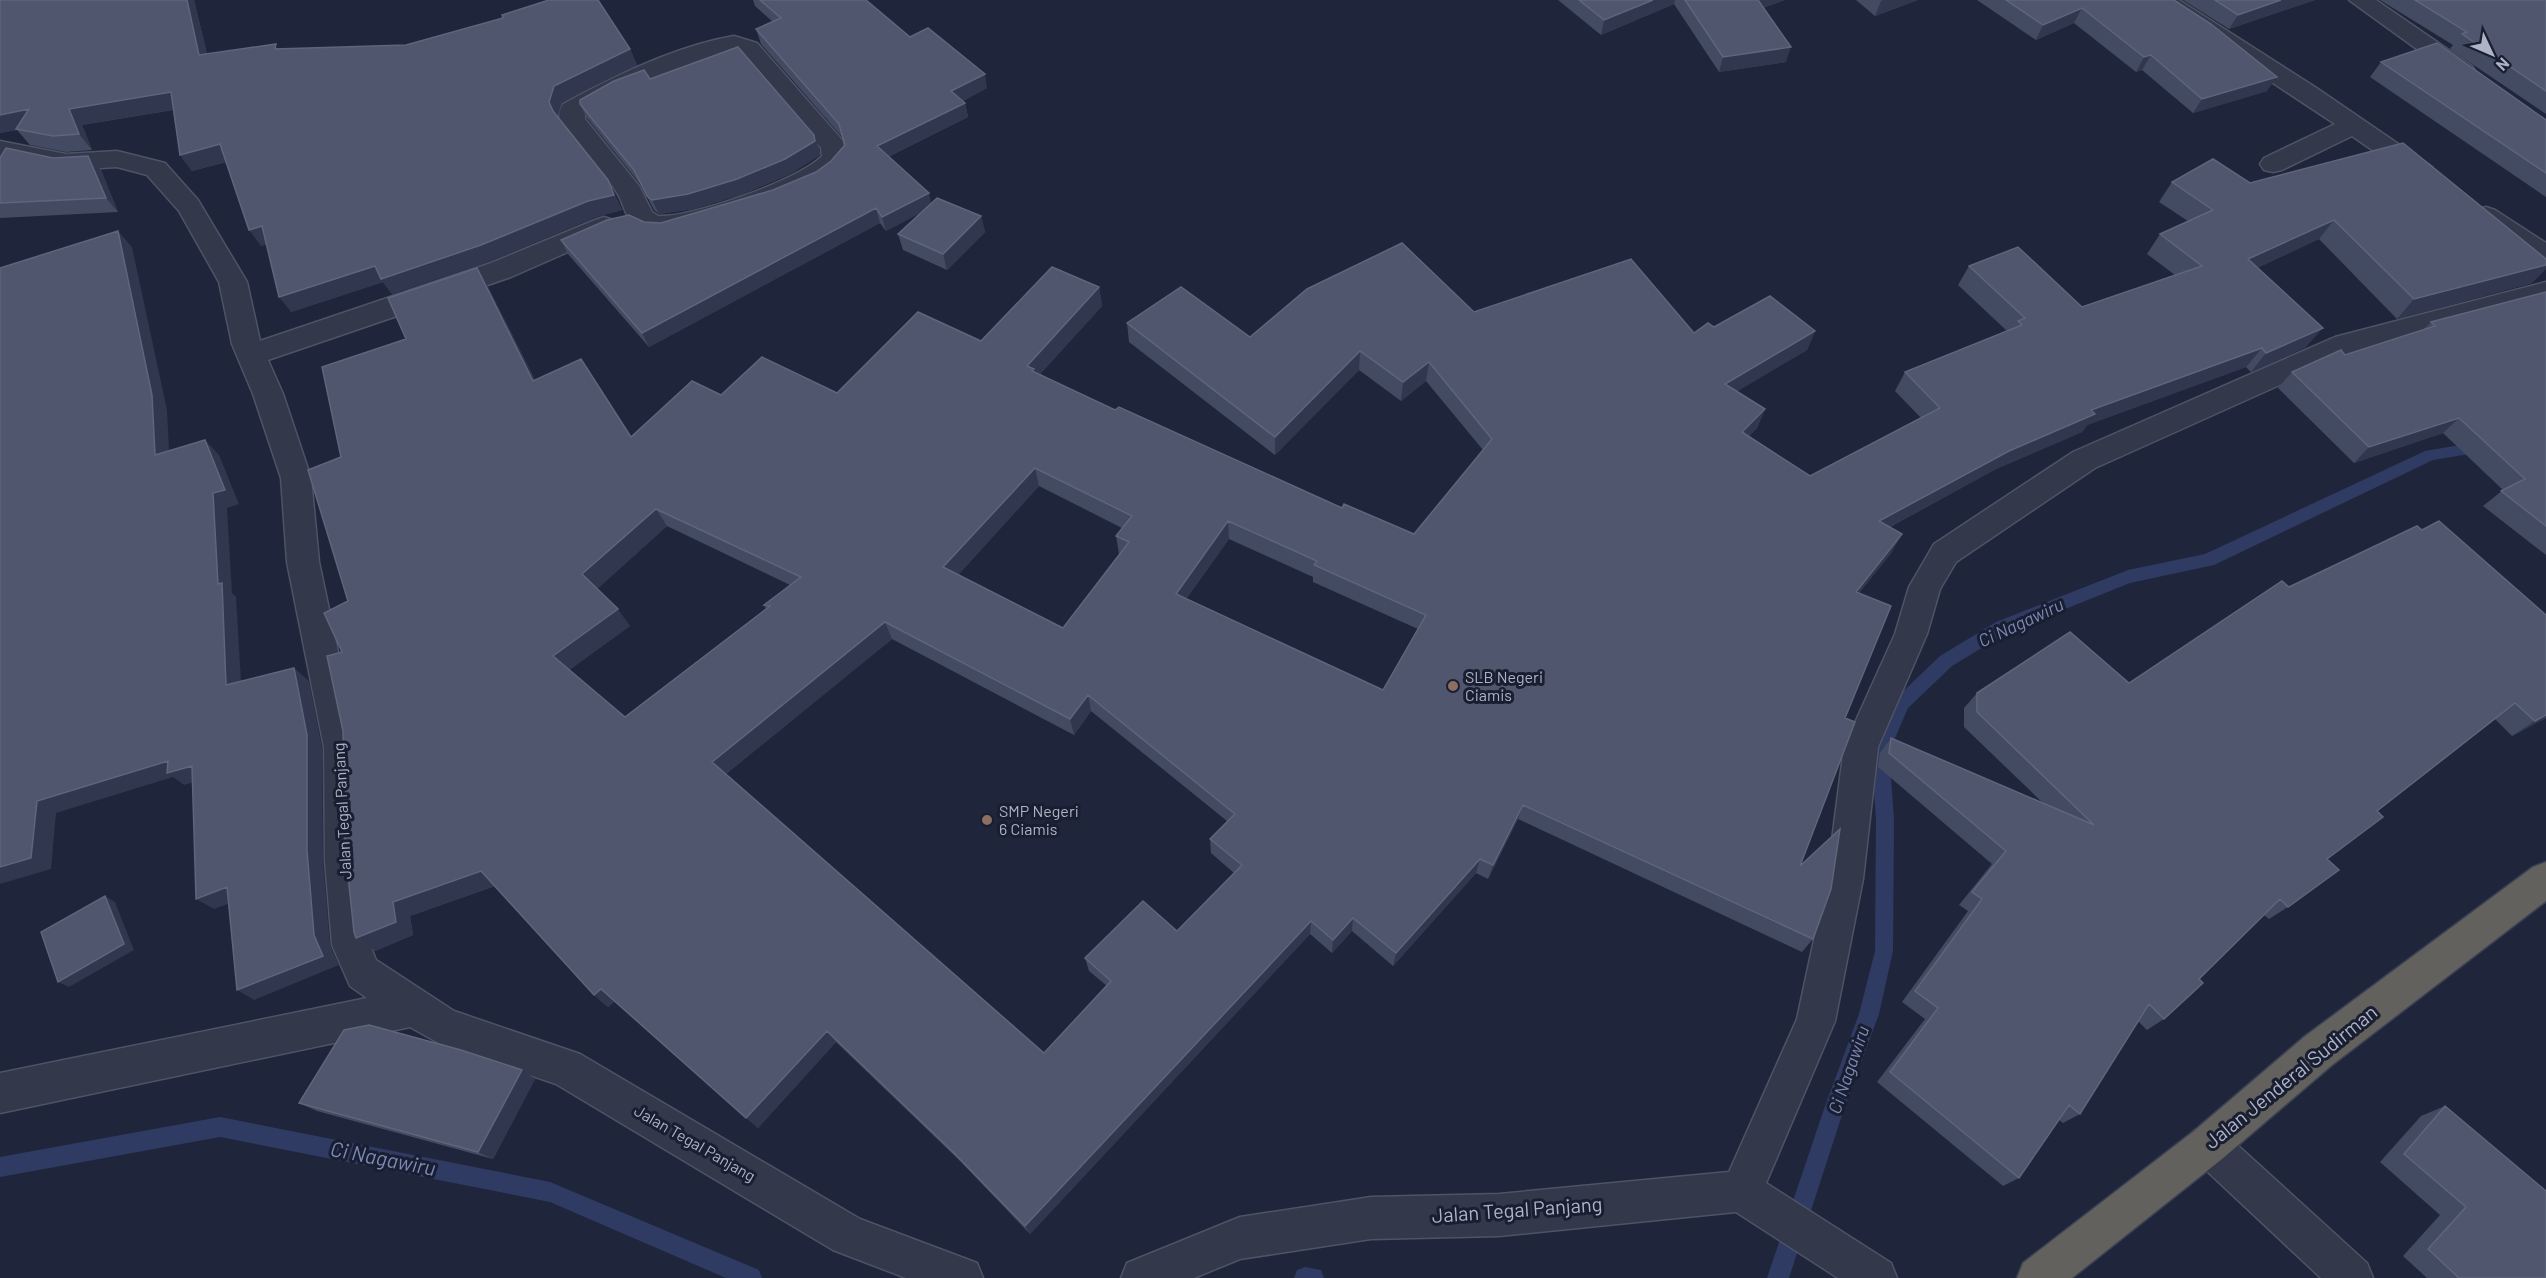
<svg xmlns="http://www.w3.org/2000/svg" width="2546" height="1278" font-family="Barlow,sans-serif">
<rect width="100%" height="100%" fill="#1f263b"/>
<g fill="none" stroke-linecap="round" stroke-linejoin="round">
<!-- stream -->
<path fill="#2f3b62" fill-rule="evenodd" d="M2483,441L2491,447L2488,451L2433,460L2214,565L2130,583L2008,632L1952,666L1908,708L1889,752L1894,819L1893,951L1879,1014L1844,1109L1789,1278H1767L1824,1109L1859,1014L1875,951L1876,819L1871,752L1896,698L1940,656L1996,622L2128,570L2205,554L2425,451Z
M220,1117L550,1182L759,1270L762,1278H726L550,1202L220,1137L0,1177V1157Z
M1305,1267L1321,1270L1324,1278H1294L1297,1270Z"/>
<!-- minor casing -->
<g stroke="#4e5366" stroke-width="3">
<path id="minor" d="M2151,0H2179L2315,87L2432,167L2436,173L2432,179L2423,182L2414,179L2352,136L2282,170L2273,172L2264,170L2260,164L2264,158L2335,124L2155,5Z
M2349,0H2376L2472,66L2475,71L2472,76L2463,79L2454,76Z
M734,36L757,43L842,140L848,158C844,164 839,171 833,175C806,195 671,246 642,232C629,225 625,210 620,198C609,176 579,146 563,126C558,118 558,112 563,104C612,77 679,45 734,36ZM732,51L739,53L821,148L822,156C799,180 691,218 658,216L652,212L639,186L585,119V113L619,93Z
M0,141L66,154L117,151L165,163L198,200L247,282L260,341L491,263L595,220L604,217L613,220L617,226L613,232L511,277L268,360L283,394L311,478L319,562L358,747L361,861L370,945L376,960L454,1011L580,1054L860,1219L977,1263L983,1278H906L833,1250L556,1084L444,1046L410,1027L0,1113V1073L367,998L350,986L332,945L325,861L324,747L287,562L281,478L253,394L232,344L219,282L179,211L147,175L117,167L66,170L0,157Z
M2486,207L2495,210L2546,243V265L2536,263L2477,222L2473,216L2477,210Z
M2546,282V302L2353,352L2095,468L1956,562L1940,589L1927,634L1878,747L1863,879L1835,1021L1766,1183L1891,1263L1897,1278H1838L1736,1212L1499,1236L1371,1239L1240,1259L1194,1278H1121L1127,1263L1240,1217L1371,1197L1499,1194L1729,1172L1797,1019L1827,879L1844,747L1895,634L1909,587L1934,544L2073,452L2335,337Z
M2208,1125L2222,1131L2367,1263L2373,1278H2321L2194,1159L2188,1145L2194,1131Z"/>
</g>
<!-- trunk casing -->
<g stroke="#3b4053" stroke-width="3">
<path id="trunk" d="M2546,862V901L2332,1065L2222,1159L2072,1278H2017L2023,1263L2194,1131L2304,1037L2533,867Z"/>
</g>
<!-- minor -->
<use href="#minor" fill="#33384b" fill-rule="evenodd"/>
<!-- trunk -->
<use href="#trunk" fill="#62615d" fill-rule="evenodd"/>
</g>
<!-- wall -->
<path fill="#434b63" fill-rule="evenodd" d="M0,0H194L207,54L279,48L630,49L637,65L562,102L558,117L608,180L622,210L596,217L490,261L392,294L383,282L291,312L267,244L261,246L226,162L192,171L180,155L173,110L82,125L92,150L66,152L30,145L17,130L0,133Z
M753,0H866L910,37L987,88L963,101L965,103L968,117L888,157L931,203L981,216L985,232L947,270L903,250L898,234L920,213L886,231L880,223L649,347L568,254L561,240L644,222L661,223L773,190L816,172L831,161L845,145L843,138L761,44L756,29L773,22L755,6Z
M1558,0H1785L1763,8L1786,62L1719,72L1674,4L1601,35Z
M1856,0H1918L1875,16Z
M1977,0H2174L2267,91L2193,113L2142,70L2136,72L2074,23L2036,40Z
M2183,0H2315L2229,29Z
M2380,0H2546V114L2450,49L2453,45Z
M2381,62L2546,120V197L2370,77Z
M650,79L819,149L820,155L790,174L743,194L694,209L659,214L654,210L641,185L587,118L580,104Z
M88,156L101,170L118,212L0,218V158H53Z
M2172,182L2250,183L2532,283L2397,319L2319,239L2257,268L2306,347L2251,372L2246,367L2087,425L2082,432L1996,469L1890,527L1892,552L1859,593L1845,718L1800,866L1813,939L1802,952L1518,819L1488,879L1476,873L1393,966L1352,931L1332,953L1310,934L1030,1234L960,1161L836,1042L758,1128L615,1001L608,1007L594,995L495,886L410,916L413,935L375,951L356,938L342,652L348,601L341,457L406,339L488,287L535,380L631,437L721,395L837,393L981,341L1099,287L1102,306L1040,374L1115,410L1342,508L1414,534L1483,450L1426,381L1401,401L1359,370L1275,455L1129,342L1127,323L1250,337L1474,312L1694,333L1714,327L1815,331L1807,350L1737,391L1765,409L1757,428L1749,436L1810,476L1921,418L1895,391L1905,372L2007,331L1958,285L1969,266L2082,307L2175,275L2147,254L2160,234L2188,221L2159,202ZM1039,486L1122,528L1116,536L1119,554H1120L1063,628L958,575ZM667,526L790,585L764,605L766,609L625,717L569,670L630,626L597,589ZM1229,539L1313,577V582L1418,629L1383,690L1186,599ZM892,639L1074,735L1091,711L1227,821L1210,839L1211,853L1234,873L1177,931L1085,958L1089,971L1107,986L1044,1053L726,774Z
M2546,292V555L2483,506L2503,490L2443,433L2354,463L2278,388L2292,372L2423,330L2431,322Z
M2289,587L2546,718L2512,736L2495,719L2377,811L2327,859L2288,907L2269,919L2264,915L2199,979L2164,1019L2147,1030L2138,1021L2080,1114L2063,1123L2059,1120L2019,1178L2003,1186L1877,1082L1925,1019L1902,1002L1968,911L1959,905L1992,864L1878,767L1880,753L1891,738L2043,803L1964,727V708L1977,693L2129,683Z
M535,1079L493,1159L317,1111L299,1103Z
M2445,1106L2546,1278H2427L2403,1256L2440,1215L2380,1162L2421,1116Z"/>
<!-- shaded-wall -->
<path fill="#30374e" d="M187,0H194L211,71L199,55Z
M1653,0H1675L1674,4L1601,35L1604,20Z
M1755,0H1785L1752,12Z
M1883,0H1918L1875,16L1881,1Z
M2281,0H2315L2229,29L2238,15Z
M2082,8L2074,23L2036,40L2043,25Z
M1791,47L1786,62L1719,72L1723,57Z
M630,49L637,65L562,102L557,118L549,102L554,86Z
M2151,55L2142,70L2136,72L2144,57Z
M985,74L987,88L954,106L951,91Z
M2277,77L2267,91L2193,113L2202,99Z
M171,92L183,108L82,125L92,150L79,134L69,109Z
M965,103L968,117L881,160L877,146Z
M29,109L16,129L17,130L0,133V115Z
M814,135L819,149L820,155L790,174L743,194L694,209L659,214L652,200Z
M220,144L232,160L192,171L180,155Z
M88,156L101,170L118,212L106,198Z
M608,180L622,210L596,217L490,261L392,294L383,282L291,312L279,297L375,266Z
M929,193L932,207L886,231L882,217Z
M876,208L880,223L649,347L642,333Z
M981,216L985,232L947,270L943,254Z
M2334,220L2319,239L2234,279L2248,259Z
M262,226L274,241L261,246L249,230Z
M118,231L132,247L167,410L170,470L155,455Z
M2546,265V269L2532,283L2397,319L2414,299Z
M477,268L488,287L545,400L533,381Z
M1099,287L1102,306L1036,379L1027,366Z
M2323,328L2306,347L2251,372L2266,353Z
M1815,331L1807,350L1718,403L1725,384Z
M2262,348L2246,367L2087,425L2082,432L1996,469L1869,538L1879,521L2009,451L2091,410Z
M1360,351L1359,370L1275,455V437Z
M1429,362L1426,381L1401,401L1403,382Z
M1765,409L1757,428L1734,450L1742,432Z
M2459,418L2443,433L2354,463L2369,447Z
M205,440L219,455L239,504L227,508L232,593L236,597L242,698L226,685Z
M1035,468L1039,486L949,585L943,567Z
M656,509L667,526L594,592L582,574Z
M1228,521L1229,539L1177,611L1176,594Z
M1902,534L1892,552L1846,609L1856,592Z
M618,609L630,626L566,672L553,656Z
M885,622L892,639L722,777L712,762Z
M294,668L309,681L322,747L323,861L330,945L339,965L254,1000L237,990L314,935Z
M1088,695L1091,711L1074,735L1070,719Z
M2546,715V718L2512,736L2535,721Z
M168,761L192,766L208,778L184,785L173,777L56,813L51,869L0,884V867L37,801Z
M1523,805L1518,819L1488,879L1493,865Z
M1480,859L1476,873L1393,966L1396,953Z
M481,871L497,885L410,916L413,935L375,951L356,938L393,902Z
M227,887L244,898L214,909L196,899Z
M105,896L115,902L134,950L69,987L58,982Z
M1353,918L1352,931L1332,953L1333,940Z
M1311,921L1310,934L1030,1234L1025,1226Z
M601,989L615,1001L608,1007L594,995Z
M827,1031L836,1042L758,1128L746,1118Z
M522,1070L535,1079L493,1159L478,1152Z"/>
<!-- building -->
<path fill="#4f566e" stroke="#5e657c" stroke-width="1.5" fill-rule="evenodd" d="M0,0H187L199,55L276,44L275,49L406,45L503,18L502,15L549,0H598L630,49L554,86L549,102L553,111L608,180L614,195L588,201L481,245L381,279L375,266L279,297L262,226L249,230L220,144L180,155L171,92L69,109L79,134L53,136L16,129L29,109L0,115Z
M760,0H866L910,37L928,28L985,74L951,91L965,103L877,146L929,193L882,217L876,208L642,333L561,240L607,220L629,215L644,222L661,223L773,190L816,172L831,161L845,145L839,124L756,29L781,18Z
M1579,0H1653L1604,20Z
M1685,0H1758L1791,47L1723,57Z
M2006,0H2174L2211,24L2277,77L2202,99L2151,55L2144,57L2082,8L2043,25Z
M2215,0H2281L2238,15Z
M2415,0H2546V91L2462,34L2467,32Z
M2437,43L2546,120V173L2381,62Z
M738,47L814,135L815,141L785,159L737,179L688,194L652,200L647,196L634,170L580,104V100L614,81L644,70L650,79Z
M2403,143L2546,259V265L2414,299L2334,220L2248,259L2323,328L2266,353L2262,348L2091,410L2095,414L2009,451L1879,521L1902,534L1856,592L1891,606L1845,718L1855,722L1800,866L1840,829L1831,889L1813,939L1523,805L1493,865L1480,859L1396,953L1353,918L1333,940L1311,921L1025,1226L953,1152L827,1031L746,1118L601,989L594,995L481,871L393,902L396,922L356,938L354,932L345,847L343,731L327,656L342,652L324,613L348,601L308,470L341,457L322,367L406,339L388,298L477,268L533,381L581,359L631,437L692,381L721,395L762,357L837,393L918,312L981,341L1052,267L1099,287L1027,366L1034,369L1032,371L1115,410L1119,407L1342,508L1344,504L1414,534L1492,439L1429,362L1403,382L1360,351L1275,437L1127,323L1181,287L1250,337L1307,289L1402,243L1474,312L1631,259L1694,333L1708,323L1714,327L1770,296L1815,331L1725,384L1765,409L1742,432L1810,476L1940,408L1905,372L2022,325L2018,321L2025,318L1969,266L2018,247L2082,307L2202,266L2160,234L2213,210L2172,182L2213,159L2250,183ZM1035,468L1132,516L1116,536L1129,542L1063,628L943,567ZM656,509L801,577L764,605L770,606L625,717L553,656L618,609L582,574ZM1228,521L1317,561L1314,565L1426,615L1383,690L1176,594ZM885,622L1070,719L1088,695L1235,814L1210,839L1242,865L1177,931L1143,901L1085,958L1111,981L1044,1053L712,762Z
M6,148L53,158L88,156L106,198L0,203V158Z
M937,198L981,216L943,254L898,234Z
M118,231L152,395L155,455L205,440L225,490L213,493L218,584L222,583L226,685L294,668L307,735V850L314,935L323,956L237,990L227,887L196,899L192,766L167,773L168,761L37,801L31,858L0,867V268Z
M2546,292V526L2501,491L2525,479L2459,418L2369,447L2292,372L2341,350L2345,355L2435,326L2431,322Z
M2439,521L2546,615V715L2535,721L2515,703L2377,811L2383,817L2327,859L2339,870L2288,907L2280,899L2199,979L2203,983L2164,1019L2149,1004L2080,1114L2069,1105L2019,1178L1890,1072L1938,1008L1915,991L1982,899L1972,892L2006,851L1889,753L1891,738L2094,825L1977,712V693L2070,632L2129,683L2282,581L2289,587L2417,526L2422,530Z
M105,896L124,944L58,982L41,932Z
M369,1025L461,1050L522,1070L478,1152L299,1103L344,1030Z
M2445,1106L2546,1191V1278H2459L2428,1249L2466,1207L2404,1154Z"/>
<!-- markers -->
<g fill="#8d6e63" stroke="#191e30" stroke-width="2">
<circle cx="1453" cy="686" r="6"/>
<circle cx="987" cy="820" r="6"/>
</g>
<g text-anchor="middle" stroke-width="6" stroke-linejoin="round" paint-order="stroke">
<!-- poi labels -->
<g font-size="16" fill="#aeb3c8" stroke="#191e30" text-anchor="start">
<text x="1465" y="683">SLB Negeri<tspan x="1465" dy="18">Ciamis</tspan></text>
<text x="999" y="817">SMP Negeri<tspan x="999" dy="18">6 Ciamis</tspan></text>
</g>
<!-- street labels -->
<g font-size="16" fill="#aeb3c8" stroke="#191e30">
<text transform="translate(342 811) rotate(-93)" y="6">Jalan Tegal Panjang</text>
<text transform="translate(695 1143) rotate(30)" y="6">Jalan Tegal Panjang</text>
</g>
<!-- water labels -->
<g font-size="18" font-style="italic" fill="#7a89b7" stroke="#191e30">
<text transform="translate(2021 623) rotate(-25)" y="6">Ci Nagawiru</text>
<text transform="translate(1849 1070) rotate(-71)" y="6">Ci Nagawiru</text>
</g>
<!-- near-street labels -->
<g font-size="20" fill="#aeb3c8" stroke="#191e30">
<text transform="translate(2291 1077) rotate(-39)" y="7">Jalan Jenderal Sudirman</text>
<text transform="translate(1517 1210) rotate(-4)" y="7">Jalan Tegal Panjang</text>
</g>
<!-- near-water labels -->
<g font-size="21" font-style="italic" fill="#7a89b7" stroke="#191e30">
<text transform="translate(383 1159) rotate(11)" y="7">Ci Nagawiru</text>
</g>
</g>
<!-- north arrow -->
<g transform="translate(2492 54) rotate(134)" stroke="#191e30" stroke-width="4.5" paint-order="stroke">
<path d="M0-4.5L10 22L0 15L-10 22Z" fill="#aeb3c8"/>
<text y="-9" font-size="16" font-weight="bold" text-anchor="middle" fill="#aeb3c8">N</text>
</g>
</svg>
